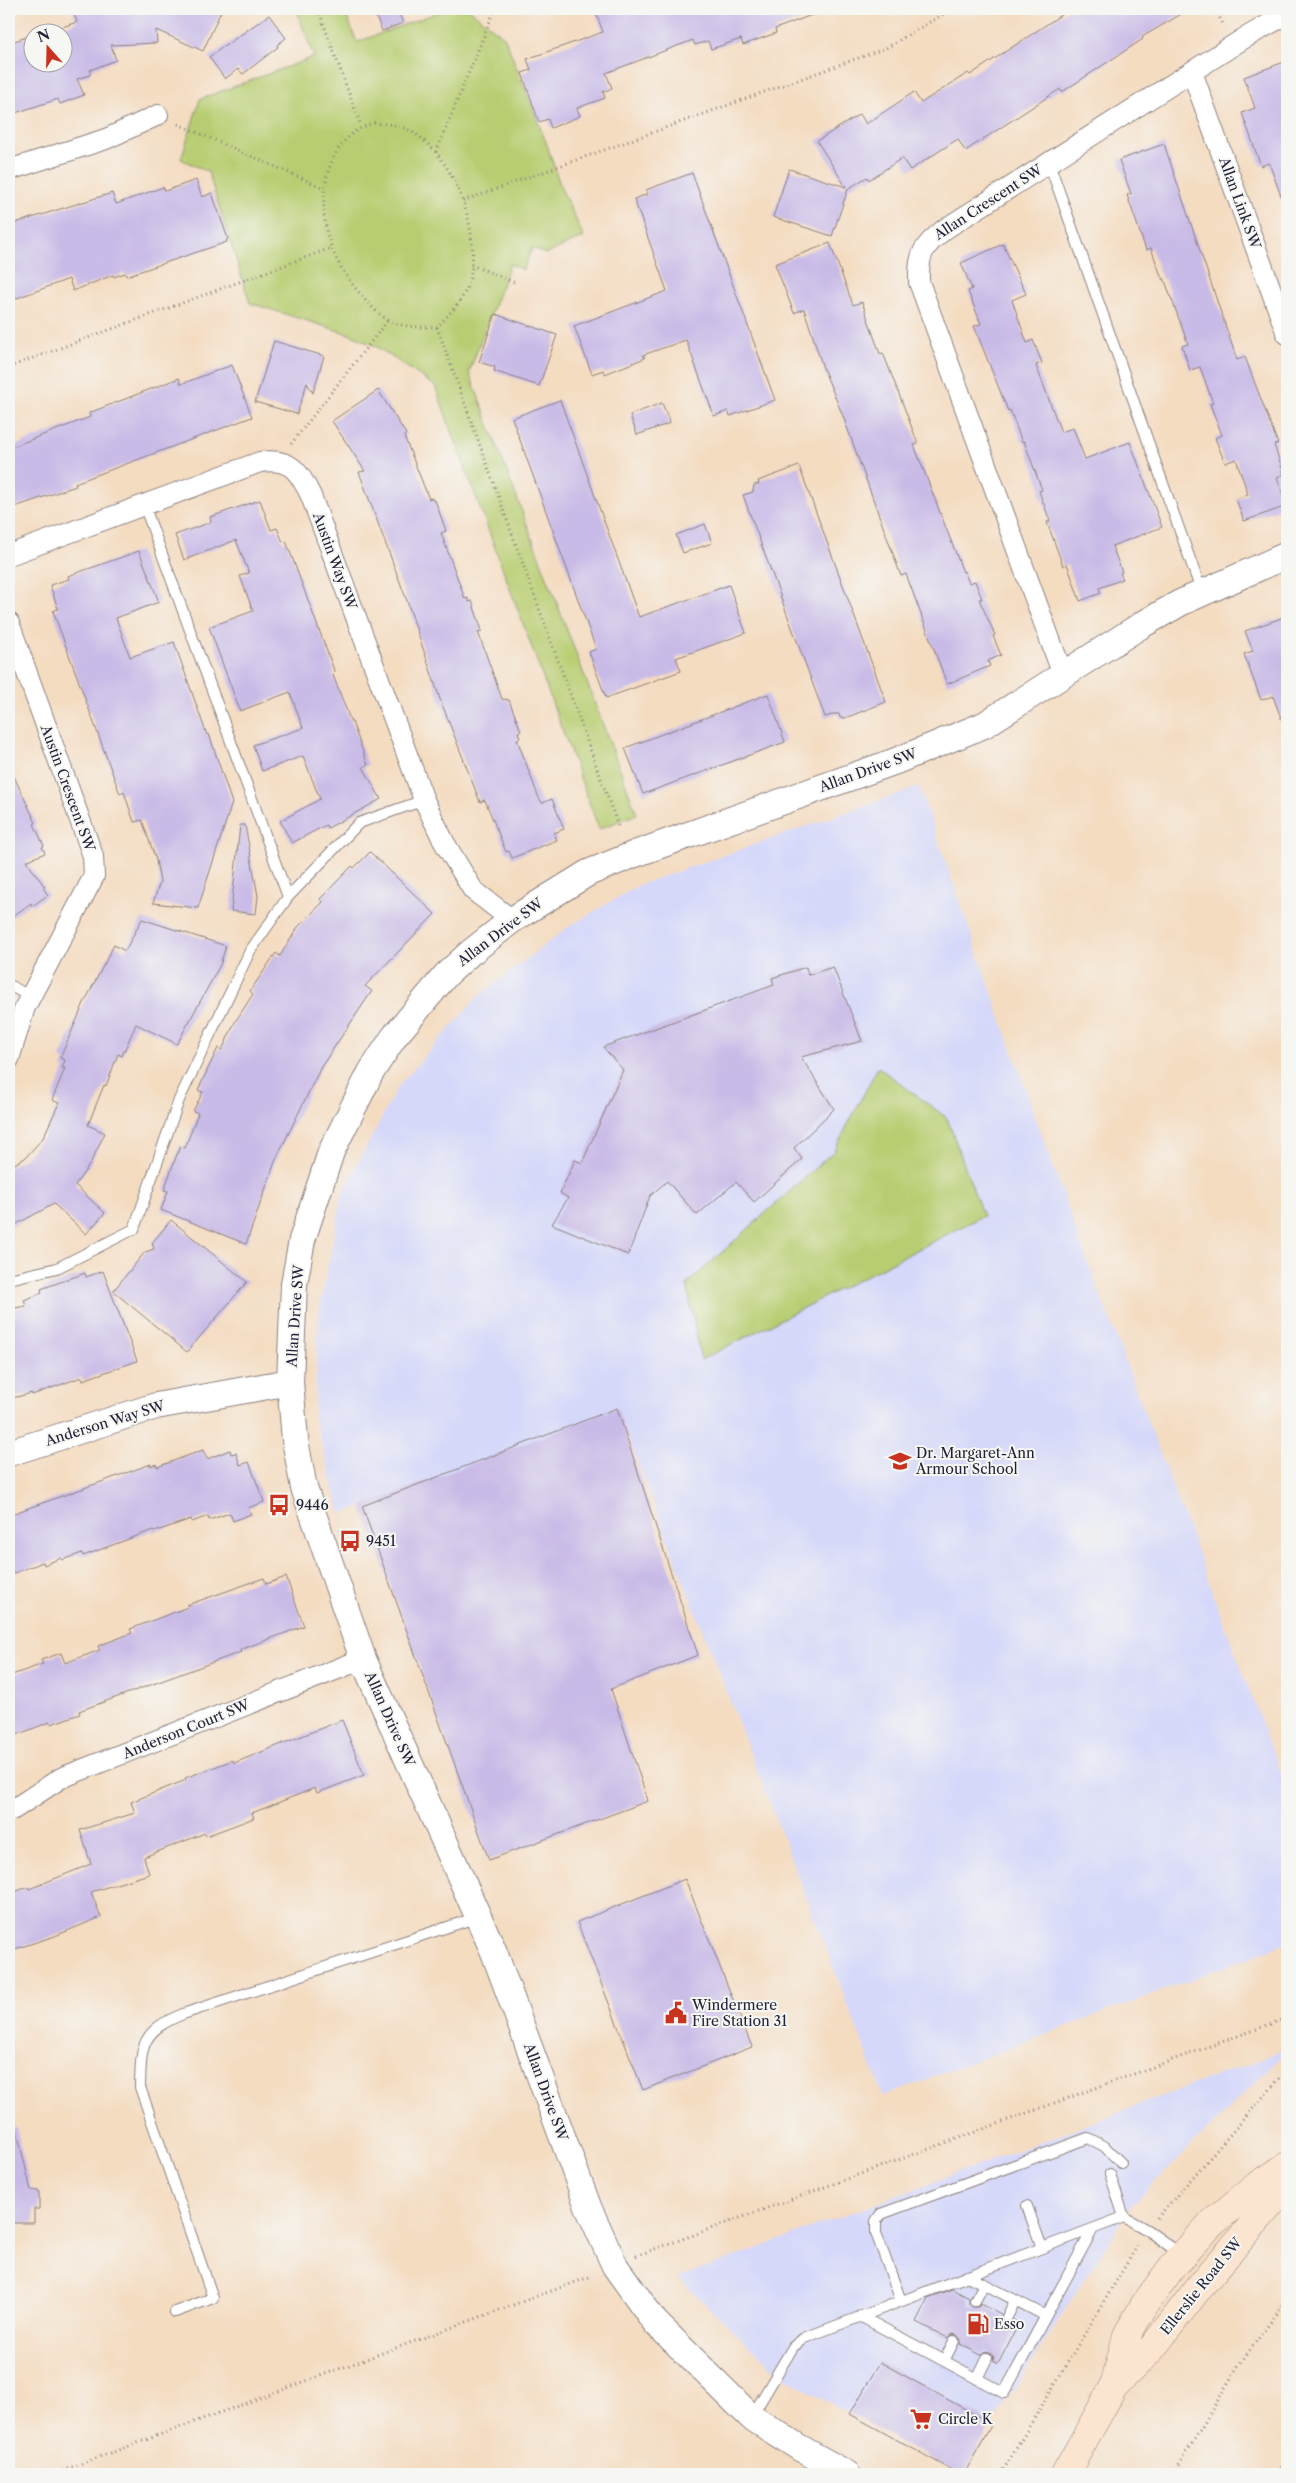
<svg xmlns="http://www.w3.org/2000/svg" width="1296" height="2483" font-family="'Libre Caslon Text',serif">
<rect width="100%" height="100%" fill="#f6f6f2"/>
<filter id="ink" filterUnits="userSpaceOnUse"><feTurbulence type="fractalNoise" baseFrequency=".02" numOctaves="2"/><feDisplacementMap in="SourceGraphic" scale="10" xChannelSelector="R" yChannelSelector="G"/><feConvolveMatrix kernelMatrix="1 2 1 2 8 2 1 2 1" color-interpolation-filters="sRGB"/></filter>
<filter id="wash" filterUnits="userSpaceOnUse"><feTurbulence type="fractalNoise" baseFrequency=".0096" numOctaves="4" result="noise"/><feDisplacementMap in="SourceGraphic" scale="20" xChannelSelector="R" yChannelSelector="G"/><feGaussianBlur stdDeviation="1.12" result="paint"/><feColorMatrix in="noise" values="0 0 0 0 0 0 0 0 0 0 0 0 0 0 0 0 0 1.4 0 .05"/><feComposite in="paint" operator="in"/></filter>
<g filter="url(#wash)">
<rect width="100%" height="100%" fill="#f4dcc1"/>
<!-- built -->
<path fill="#d5d8f9" d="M919,787L1076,1231L1287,1790V1943L883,2096L617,1409L341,1514L314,1417L319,1312L342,1194L398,1086L481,994L568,927L639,885Z
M1287,2049V2051L1132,2205L992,2424L964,2474H959L780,2375L678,2278Z"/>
<!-- green -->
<path fill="#b8cd71" stroke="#6d7856" d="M296,9H344L357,42L447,9H469L505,38L547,145L561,188L584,237L546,254L532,248L523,270L510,264L469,372L637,814L599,829L435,386L377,347L352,335L250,303L208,172L181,159L200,99L314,57Z
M878,1067L947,1118L983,1216L701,1360L687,1284L834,1151Z"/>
<g id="blocks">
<!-- building -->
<path fill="#c9bbe7" d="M72,9H222L203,51L156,30L157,43L111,45L116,60L90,70V75L77,79L84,95L60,104L58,99L9,115V47L13,46L12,42L32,35V62H62V32H48L77,22Z
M373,9H397L403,23L382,31Z
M606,9H824L825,10L775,29L776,33L743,45L741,39L711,49L708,41L695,45L693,40L606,73L612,88L603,92L605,98L577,108L580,116L551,128L548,119L539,122L522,73L531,70L527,59L603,32L596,13Z
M1070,9H1190L1142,37L1143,39L1062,92L1060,89L965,151L958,139L910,170L902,158L869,180L867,177L848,189L832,236L773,217L789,169L846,187L817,141L860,114L866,124L914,92L921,103L968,73L970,75Z
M269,15L286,38L277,45L278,47L243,74L238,69L225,79L209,57Z
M1287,61V207H1285L1269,163L1261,166L1242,113L1255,108L1244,77Z
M1164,144L1237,360L1245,357L1278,444L1274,445L1284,474L1277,477L1287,506L1244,521L1236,499L1248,494L1236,459L1225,463L1215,438L1222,435L1210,404L1213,403L1200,367L1190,370L1182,346L1188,344L1164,278L1162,279L1151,248L1146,250L1127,195L1131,194L1119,160Z
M692,173L775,400L730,416L728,411L714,416L686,340L643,355L645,358L605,374L603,370L592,374L574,326L667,291L634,199L648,194L646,190Z
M196,180L202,197L212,193L228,239L226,240L227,242L126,276L125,273L114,277L113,275L73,291L69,279L9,301V225L112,193L116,204L163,187L165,191Z
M830,243L853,305L862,302L880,354L883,353L904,407L918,444L914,445L963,572L964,571L969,583L975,581L982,599H979L995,635L993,636L1001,655L988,661L990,666L947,684L906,574L901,576L843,416L823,368L804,309L794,313L775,264Z
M1003,244L1026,294L1012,300L1027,343L1033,340L1042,363L1036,365L1061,432L1073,428L1085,459L1130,442L1162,527L1112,546L1122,572L1120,573L1123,579L1099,588L1101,593L1080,601L1067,564L1063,566L1047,522L1050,521L1039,491L1042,490L1024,441L1022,442L1010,410L1008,411L974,326L981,324L968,291L972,289L961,263Z
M495,314L557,335L539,386L494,371L495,367L479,362Z
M274,341L324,356L313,393L307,383L297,414L255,402Z
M232,365L252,417L75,483L76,486L9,509V448L90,417L89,413L179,378L181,384Z
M378,390L406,434L404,436L429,499L432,498L433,501L435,500L446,531L441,533L465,599L468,598L469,602L472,601L482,631L478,632L502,699L509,700L521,731L518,732L520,738L517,739L538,796L542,803L552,799L564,829L554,833L557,840L512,858L509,851L506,852L485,800L480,802L440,699L407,601L359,472L365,471L332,421Z
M560,400L639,617L729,585L746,633L676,658L681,671L606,698L589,652L596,649L512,418Z
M662,403L670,423L637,435L630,415Z
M799,466L886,702L845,718H840L839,714H835L825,717L743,495L753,492L754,485L759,484L758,481Z
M260,500L271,530L277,528L283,542L286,541L334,670L333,675L351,722H352L368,765L363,767L381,799L328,828L326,825L292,843L280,821L320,799L303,756L262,771L253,745L303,728L290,692L240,711L209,627L253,611L240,576L249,573L236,540L184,560L175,535L211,522L210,517Z
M705,524L712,543L683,553L676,535Z
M139,551L159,602L116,618L130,657L174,642L207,735L209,734L232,803L198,908L153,903L160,882L156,860L142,820L134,822L124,792L120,794L53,611L58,609L50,585L69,579L68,576Z
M1287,616V729H1285L1273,696L1261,700L1244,654L1253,651L1245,631Z
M768,694L785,742L643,794L625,748Z
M9,766L36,823L34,824L44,846L42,847L45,853L26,861L45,887L43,888L48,895L32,906L31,903L9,919Z
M240,825H245L258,896L256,914L231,911Z
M370,852L435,914L365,986L372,991L321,1067L276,1159L246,1244L161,1210L168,1191L164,1190L180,1146L185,1148L198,1113L193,1111L203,1092L198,1090L218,1048L222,1050L235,1022L253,994L250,991L276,953L280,956L298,927L323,902L320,899L352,866L354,868Z
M142,919L226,946L220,965L177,1044L136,1024L122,1056L118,1054L106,1086L104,1085L88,1125L105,1133L90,1164L75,1185L105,1213L86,1234L54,1204L9,1228V1167L25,1158L43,1138L59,1103L52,1100L65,1068H62L65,1060L60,1058L84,1003L114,945L125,951Z
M806,967L808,975L833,967L862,1041L801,1057L834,1109L794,1148L802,1159L754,1202L736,1182L697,1215L667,1181L650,1196L628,1255L552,1224L568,1198L560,1193L575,1160L582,1163L623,1070L603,1047L774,985L772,978Z
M171,1220L247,1282L187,1352L113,1291L145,1252L154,1249L152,1243Z
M103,1271L137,1361L83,1380L82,1377L32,1395V1393L9,1399V1309L26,1306L24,1300L42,1293L41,1289L85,1273L86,1277Z
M617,1408L698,1655L611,1689L648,1801L489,1860L362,1506Z
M203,1450L207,1459L230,1450L231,1454L236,1453L240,1465L249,1462L264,1502L248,1508L251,1514L233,1521L230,1513L209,1520L208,1516L192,1522L191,1519L154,1532L153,1530L83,1556L82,1553L62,1560L61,1558L44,1565L43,1562L9,1575V1515L151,1464V1466L156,1464L157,1467Z
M286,1577L304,1626L240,1650L241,1652L79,1711L80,1714L51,1724L50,1722L9,1738V1676L43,1664L41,1660L61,1653L65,1663L100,1650L98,1646L132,1633L130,1629L188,1607L187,1605L264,1578L266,1584Z
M342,1720L364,1775L317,1793L315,1788L252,1813L254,1818L206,1836L205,1833L144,1857L149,1874L91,1892L101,1917L55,1936L9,1951V1894L28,1887L29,1889L91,1864L80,1830L135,1813L131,1802L186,1780L185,1778L233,1760L234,1763Z
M685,1879L752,2047L643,2090L577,1922Z
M16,2128L31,2190L39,2191V2209H34V2223H9V2129Z
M952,2289L969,2298V2304L972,2307H978L981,2304L1001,2314L1004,2323L1008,2324L1013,2320L1019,2323L998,2364L993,2361L994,2357L990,2352L986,2351L981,2355L960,2344L961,2340L957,2335L953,2334L948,2338L916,2322L928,2298Z
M880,2362L992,2424L964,2474H959L850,2414Z"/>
</g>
</g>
<g filter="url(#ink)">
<use href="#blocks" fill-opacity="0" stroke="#8b7f7e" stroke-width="1"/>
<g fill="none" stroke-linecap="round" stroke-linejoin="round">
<!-- service casing -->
<g stroke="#8b7f7e" stroke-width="12">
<path id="service" d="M1049,163L1202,593
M144,505L288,897
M9,985L31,997
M9,1279L57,1268L134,1229L179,1100L250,951L288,897L359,823L424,800
M1110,2174L1124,2217L1147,2230L1182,2255
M1042,2248L1124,2217
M967,2276L984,2284L975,2301
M984,2284L1046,2316
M901,2301L876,2233V2221L881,2214L1088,2138L1104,2146L1121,2163
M175,2312L213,2298L140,2087C141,2045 141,2031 183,2014L478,1917
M860,2316L1004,2393L1093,2229
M1007,2317L1015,2301
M944,2361L954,2341
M977,2379L987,2358
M752,2416L793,2347L804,2338L1042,2248L1027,2206
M1283,2474L1287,2468"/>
</g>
<!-- minor casing -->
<g stroke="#8b7f7e" stroke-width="22">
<path id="minor" d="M1192,72L1287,334
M9,170L106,139L158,115
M9,555L260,462C291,458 298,470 311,496L424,800L444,842L473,890L512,920
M9,623L93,856L94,876L25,1007L9,1059
M1063,675L919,282C918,254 923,246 945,229L1243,39L1287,14
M14,1809L61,1778L363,1659"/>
</g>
<!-- tertiary casing -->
<g stroke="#8b7f7e" stroke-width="28">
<path id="tertiary" d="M9,1453L156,1406L290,1382
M847,2474L800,2448L751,2417L655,2322L615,2266L589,2209L494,1952L363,1659L304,1488L295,1440L290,1382L294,1284L302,1240L331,1152L371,1072L394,1037L446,975L470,953L512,920L588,873L635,854L896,761L984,725L1140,626L1180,603L1287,555"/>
</g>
<!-- secondary casing -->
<g stroke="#8b7f7e" stroke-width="29">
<path id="secondary" d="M1115,2385L1153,2347L1200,2286L1287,2185
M1065,2474L1114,2386L1127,2335L1145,2304L1172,2267L1211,2224L1254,2188L1287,2166"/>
</g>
<!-- path -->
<path stroke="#8b7f7e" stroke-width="3" stroke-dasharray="1 4" stroke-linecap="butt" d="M318,9L361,126
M1215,9L1224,26
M374,123C384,124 395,124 404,128C454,148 486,239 467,288C460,304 448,315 437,327C422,327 402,328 388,320C368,308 340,271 332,249C315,206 322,137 374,123Z
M178,124L324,188
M436,152L495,9
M463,201L886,48L952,9
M471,265L514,282
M437,327L618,826
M9,367L331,248
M291,444L388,320
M1157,2218L1287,2070
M636,2256L1287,2018
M53,2474L592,2276
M1001,2474L1139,2243
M1174,2474L1238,2366L1287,2300"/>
<!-- service -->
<use href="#service" stroke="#fff" stroke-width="10"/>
<!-- minor -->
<use href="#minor" stroke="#fff" stroke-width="20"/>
<!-- tertiary -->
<use href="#tertiary" stroke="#fff" stroke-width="26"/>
<!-- secondary -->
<use href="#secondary" stroke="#fce5d0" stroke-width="28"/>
</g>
</g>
<!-- icons -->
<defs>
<g id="school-bare" transform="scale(1.725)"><path d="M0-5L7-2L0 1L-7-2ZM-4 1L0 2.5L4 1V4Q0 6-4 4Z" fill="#c8321e" stroke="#f6f6f2" stroke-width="2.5" paint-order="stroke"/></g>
<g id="bus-bare" transform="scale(1.725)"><path d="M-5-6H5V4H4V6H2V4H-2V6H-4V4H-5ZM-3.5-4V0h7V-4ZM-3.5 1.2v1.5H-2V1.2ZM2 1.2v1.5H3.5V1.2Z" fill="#c8321e" stroke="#f6f6f2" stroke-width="2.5" paint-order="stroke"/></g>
<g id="civic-bare" transform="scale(1.725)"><path d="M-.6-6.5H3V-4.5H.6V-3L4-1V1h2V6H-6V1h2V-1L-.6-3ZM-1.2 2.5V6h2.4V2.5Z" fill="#c8321e" stroke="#f6f6f2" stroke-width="2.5" paint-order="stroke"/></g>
<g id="fuel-bare" transform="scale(1.725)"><path d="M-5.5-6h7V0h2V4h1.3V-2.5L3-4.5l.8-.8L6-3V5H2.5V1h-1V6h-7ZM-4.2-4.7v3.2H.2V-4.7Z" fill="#c8321e" stroke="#f6f6f2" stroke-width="2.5" paint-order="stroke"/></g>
<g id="supermarket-bare" transform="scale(1.725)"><path d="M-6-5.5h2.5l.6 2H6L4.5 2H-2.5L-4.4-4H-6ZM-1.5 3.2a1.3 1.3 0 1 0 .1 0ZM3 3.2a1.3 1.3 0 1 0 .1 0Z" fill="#c8321e" stroke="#f6f6f2" stroke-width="2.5" paint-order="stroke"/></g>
</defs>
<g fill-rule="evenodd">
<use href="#school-bare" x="900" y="1461"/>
<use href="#bus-bare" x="279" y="1505"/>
<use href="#bus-bare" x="350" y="1541"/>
<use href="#civic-bare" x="676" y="2013"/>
<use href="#fuel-bare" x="978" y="2324"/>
<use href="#supermarket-bare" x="921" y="2419"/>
</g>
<g text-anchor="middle" stroke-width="4" stroke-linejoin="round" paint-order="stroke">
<!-- street labels -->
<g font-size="14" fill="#22223b" stroke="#f6f6f2">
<text transform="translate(988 202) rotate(-33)" y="5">Allan Crescent SW</text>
<text transform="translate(1240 203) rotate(70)" y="5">Allan Link SW</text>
<text transform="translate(335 561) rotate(70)" y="5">Austin Way SW</text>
<text transform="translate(868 770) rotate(-20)" y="5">Allan Drive SW</text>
<text transform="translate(68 788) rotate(70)" y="5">Austin Crescent SW</text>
<text transform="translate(500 932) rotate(-37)" y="5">Allan Drive SW</text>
<text transform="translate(295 1316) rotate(-86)" y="5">Allan Drive SW</text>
<text transform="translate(105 1423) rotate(-17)" y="5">Anderson Way SW</text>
<text transform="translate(390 1719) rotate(66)" y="5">Allan Drive SW</text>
<text transform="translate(186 1729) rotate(-22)" y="5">Anderson Court SW</text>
<text transform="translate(546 2092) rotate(70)" y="5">Allan Drive SW</text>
<text transform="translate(1201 2286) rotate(-51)" y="5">Ellerslie Road SW</text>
</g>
<!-- poi labels -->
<g font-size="14" fill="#22223b" stroke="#f6f6f2" text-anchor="start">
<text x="916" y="1458">Dr. Margaret-Ann<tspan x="916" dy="16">Armour School</tspan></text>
<text x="296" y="1510">9446</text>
<text x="366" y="1546">9451</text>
<text x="692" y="2010">Windermere<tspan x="692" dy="16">Fire Station 31</tspan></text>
<text x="994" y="2329">Esso</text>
<text x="938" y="2424">Circle K</text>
</g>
</g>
<!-- margin -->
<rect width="1296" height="2483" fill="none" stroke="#f6f6f2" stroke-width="30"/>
<!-- north arrow -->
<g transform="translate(48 48) rotate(340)"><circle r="24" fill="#f6f6f2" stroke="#a1a1a9"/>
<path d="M0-4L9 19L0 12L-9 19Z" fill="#c8321e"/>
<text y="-8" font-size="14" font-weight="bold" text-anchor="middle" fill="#22223b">N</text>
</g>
</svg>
